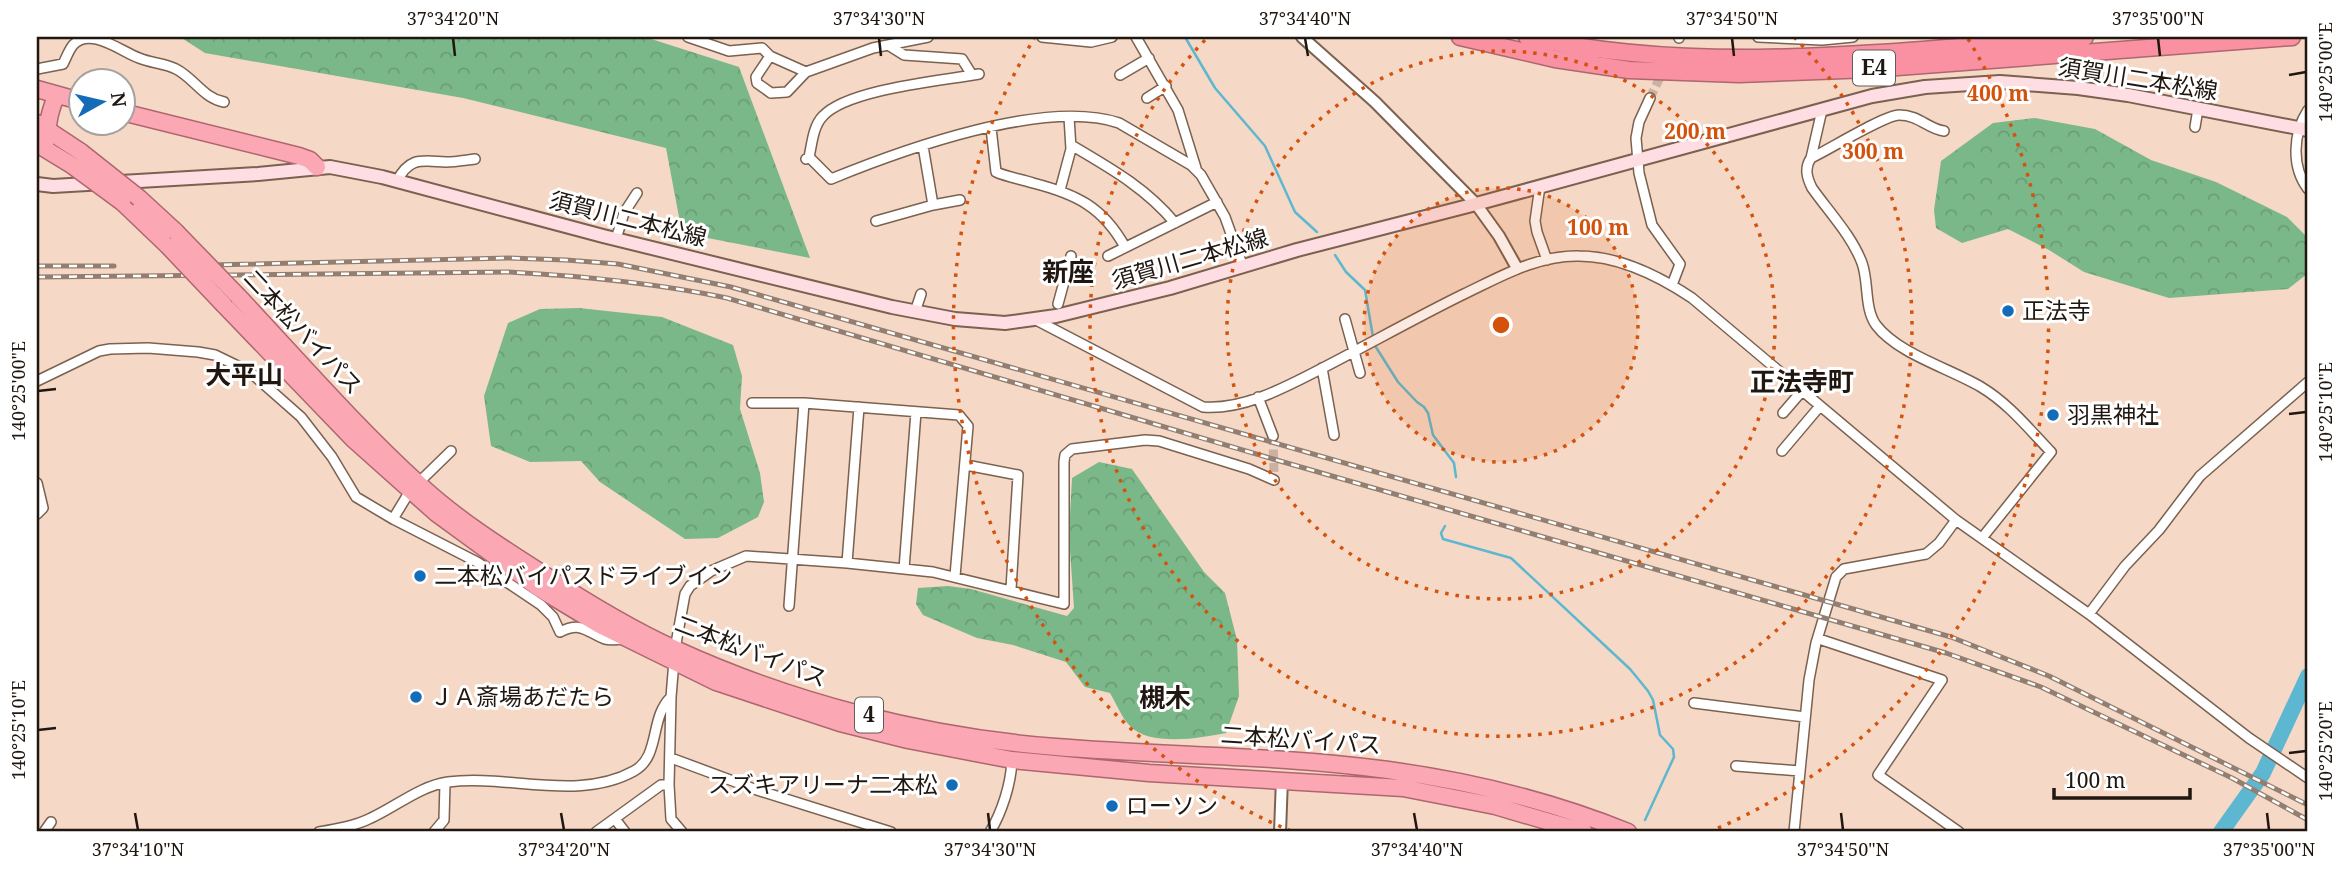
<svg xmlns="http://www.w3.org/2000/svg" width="2345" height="869" font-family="'Noto Serif','Noto Sans JP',serif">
<defs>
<pattern id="forest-crowns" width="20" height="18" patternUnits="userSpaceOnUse" patternTransform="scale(1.75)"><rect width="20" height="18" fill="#7bb889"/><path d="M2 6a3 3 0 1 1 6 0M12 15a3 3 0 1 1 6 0" fill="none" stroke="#6a9d75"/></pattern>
</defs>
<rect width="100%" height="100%" fill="#f5d8c5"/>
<!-- forest -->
<path fill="url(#forest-crowns)" d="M180,37H645L739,67L810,258L682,233L666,148L463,98L205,53Z
M2035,118L2095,129L2151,160L2216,182L2287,217L2305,235L2308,245L2307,274L2288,289L2169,298L2084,272L2049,250L2008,229L1962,243L1936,228L1934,210L1941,161L1993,123Z
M579,308L662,317L733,345L742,376L740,409L760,473L764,502L758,517L718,538L685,539L600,482L581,461L530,462L491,446L484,396L508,323L540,309Z
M1099,462L1132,469L1204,572L1225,593L1237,640L1239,696L1226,733C1201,738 1150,747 1130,726C1122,718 1116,703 1110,693L1085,687L1066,662L1013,645L977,638L923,615L916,604L918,588L948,586L971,589L1067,616L1074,608L1069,535L1072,478Z"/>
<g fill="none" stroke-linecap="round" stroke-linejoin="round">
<!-- stream -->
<path stroke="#5eb7d1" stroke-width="2.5" d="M1185,37L1215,88L1265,146L1295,212L1317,232
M1335,255L1346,272L1365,290L1373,337
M1374,344L1398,382L1417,402L1424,407L1428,413L1433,435L1454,463L1456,477
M1445,526L1441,533L1443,539L1511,558L1630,669L1648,691L1653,700L1660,735L1673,749L1674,757L1645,820"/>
<!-- river -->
<path stroke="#5eb7d1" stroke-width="16" d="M2221,832L2263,773L2308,676"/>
<!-- minor-tunnel -->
<path stroke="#cab1a1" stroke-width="9" stroke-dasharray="9 4.5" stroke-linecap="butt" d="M1650,98L1663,71
M1273,436L1274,475"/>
<!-- minor casing -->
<g stroke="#7a6150" stroke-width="12">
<path id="minor" d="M688,37L729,51L762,48L770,56L806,72L873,48L928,37
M1042,37L1091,42L1112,37
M1136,37L1178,110L1196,168
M1758,37L1822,40L1853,37
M1679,38V37
M888,45L904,55L962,59L972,75
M770,56L756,77L757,83L771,93L787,92L806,72
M37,69L63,64C66,58 69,50 73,45C90,26 122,52 139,58C150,63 165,63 176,69C194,78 203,98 224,102
M1120,75L1149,58
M1147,98L1166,86
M1650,98L1639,122L1636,138L1639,173L1652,225L1680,264L1672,285
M1822,110L1811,158C1804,168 1807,178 1812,188C1829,212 1852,236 1862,263C1869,282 1864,308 1876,325C1898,354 1949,368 1981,387C2008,403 2029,429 2051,452L1982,538
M2308,110C2293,133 2291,167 2308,189
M2195,127L2198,109
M991,128L996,172C1007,177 1021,179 1033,183C1076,194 1103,207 1125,247
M1071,145C1110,168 1146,188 1175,223
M923,146L933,205
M809,157L831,179C902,150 1044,98 1119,123L1191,165L1201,175L1225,217L1243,267
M1811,158C1828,150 1885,115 1899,115C1919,115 1928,129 1944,131
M806,159L809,157C812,144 813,126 823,116C848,89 941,81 979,74
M397,181C410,156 422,161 446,162C456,162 466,160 475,159
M1540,186L1535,221L1537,232L1547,260
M1060,190L1071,149L1069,117
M876,221L933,205L960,200
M616,239L624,213L637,193
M1108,256L1217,202
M1058,304L1071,256
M915,312L921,294
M1345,319L1360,373
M1036,320L1203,407C1241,410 1280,390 1313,373C1364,347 1413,319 1464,294C1500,277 1537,255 1579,256C1620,256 1659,276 1692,298L1956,520L2089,614L2249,738L2308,778
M1322,368L1334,435
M37,381L99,351L110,349L148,348L198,352L215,355L250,372L301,417L332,457L356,497L393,519L477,562L541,605L553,617L560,632C582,621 586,632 605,639C611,641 617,639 623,639
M1258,397L1273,436
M752,403H804
M1783,413L1802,391
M1782,451L1820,406
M966,465L1018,475L1011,589
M37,483L43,508L37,514
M393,519L410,491L451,451
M847,563L859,407
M904,569L916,412
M789,606L804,403L959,415L968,426L955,576
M2089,614L2125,566L2159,530L2200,476L2308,382
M1819,639L1942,680L1878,775L1959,832
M1694,703L1805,717
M671,758L757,790L891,832
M1736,766L1800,771
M615,819L625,832
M44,832L51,822
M319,832C337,829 355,826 371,818C397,806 420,786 448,782C508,774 578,802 634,771C661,756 649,718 671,697
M434,832L444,820L445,783
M596,832L661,785H669
M682,832L671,819L669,785L671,697L675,649L685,594L690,586L711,571L746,556L847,563L933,572L1064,604V462L1065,455L1072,449L1145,440L1159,441L1249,469L1274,480
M990,832C1002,812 1011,784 1012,760
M1794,832L1809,680L1816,643L1836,577L1844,569L1926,554L1939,543L1956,520"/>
</g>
<!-- tertiary casing -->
<g stroke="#7a6150" stroke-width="14">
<path id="tertiary" d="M1302,37L1375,102L1476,204L1499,236L1517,268
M1280,832L1282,779"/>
</g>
<!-- secondary casing -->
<g stroke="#7a6150" stroke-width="16">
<path id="secondary" d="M37,184L53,186L258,174L330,167L382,177L603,236L892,307L955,319L1005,323L1056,316L1170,288L1297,250L1476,204L1872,96L1925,87L2000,82L2078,88L2128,95L2308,130"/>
</g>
<!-- trunk casing -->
<g stroke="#ae666f" stroke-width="19">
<path id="trunk" d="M37,89L80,101
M122,112L299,156L310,160L317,167
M37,123L81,152
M37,144L73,166
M44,148C49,127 47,115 57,95
M139,198L176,232
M122,202L168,246
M238,296C298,360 356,427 421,486C457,519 499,546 540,572C583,600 628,628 675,649C793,703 926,737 1056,747C1166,756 1278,755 1388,770C1470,781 1551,801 1628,832
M224,305L353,439L436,513L540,589L598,624L716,682L840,723L908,740L1012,760L1149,773L1403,788L1495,806L1584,832"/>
</g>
<!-- motorway casing -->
<g stroke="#ae666f" stroke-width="19">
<path id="motorway" d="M1460,37L1555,59L1629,70L1739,74L1871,69L2292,37
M1527,37C1710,77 1900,50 2085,37"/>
</g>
<!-- minor -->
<use href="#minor" stroke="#fff" stroke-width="9"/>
<!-- tertiary -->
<use href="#tertiary" stroke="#fff" stroke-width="10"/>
<!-- secondary -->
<use href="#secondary" stroke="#fedee3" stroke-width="12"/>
<!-- trunk -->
<use href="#trunk" stroke="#fba7b4" stroke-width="16"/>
<!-- motorway -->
<use href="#motorway" stroke="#fa91a2" stroke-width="16"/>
<!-- rail casing -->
<g stroke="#937f71" stroke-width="5">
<path id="rail" d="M208,265L509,258L566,260L618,264L731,287L1951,637L2049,676L2308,805
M37,266H114
M37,277L509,272C583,276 655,283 727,298L1273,459L1946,653L2041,687L2232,778L2308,820"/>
</g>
<!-- rail -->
<use href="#rail" stroke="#fff" stroke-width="2.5" stroke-dasharray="8" stroke-linecap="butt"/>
<!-- trunk-bridge casing -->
<g stroke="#ae666f" stroke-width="19" stroke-linecap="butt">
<path id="trunk-bridge" d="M81,152L139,198
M73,166L122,202
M176,232L238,296
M168,246L224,305"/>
</g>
<!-- trunk-bridge -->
<use href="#trunk-bridge" stroke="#fba7b4" stroke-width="16"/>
</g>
<!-- ticks -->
<path fill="none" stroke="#201710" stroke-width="2.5" d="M453,38L455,56M879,38L881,56M1305,38L1308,56M1732,38L1734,56M2158,38L2160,56M2289,75L2306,72M38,391L56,389M2289,414L2306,412M38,730L56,728M2289,753L2306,751M135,813L138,830M561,813L564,830M988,813L990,830M1414,813L1417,830M1841,813L1843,830M2267,813L2269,830"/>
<!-- distance rings -->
<circle cx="1501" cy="325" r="137" fill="#d4520c" fill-opacity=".12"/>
<g fill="none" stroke="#d4520c" stroke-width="3.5" stroke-dasharray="3.5 7">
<circle cx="1501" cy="325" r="137"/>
<circle cx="1501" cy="325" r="274"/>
<path d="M1794 37A411 411 0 1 1 1208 37"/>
<path d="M1291 831A548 548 0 0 1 1034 39M1968 39A548 548 0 0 1 1711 831"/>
</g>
<!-- markers -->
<g fill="#146cb9" stroke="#fff" stroke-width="2.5">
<circle cx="2008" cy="311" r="7"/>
<circle cx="2053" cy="415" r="7"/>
<circle cx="420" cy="576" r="7"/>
<circle cx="416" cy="697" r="7"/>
<circle cx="952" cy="785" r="7"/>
<circle cx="1112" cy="806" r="7"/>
</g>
<g text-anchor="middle" stroke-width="6" stroke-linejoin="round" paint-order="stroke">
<!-- shield labels -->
<g fill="#fff" stroke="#635d58" stroke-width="2">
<rect x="1853" y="50.5" width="42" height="35" rx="5"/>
<rect x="855" y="697.5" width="28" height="35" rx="5"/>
</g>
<g font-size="21" font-weight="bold" fill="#201710">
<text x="1874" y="75">E4</text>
<text x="869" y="722">4</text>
</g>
<!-- street labels -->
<g font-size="23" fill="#201710" stroke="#fff">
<text transform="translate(2138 79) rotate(9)" y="8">須賀川二本松線</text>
<text transform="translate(628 219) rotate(14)" y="8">須賀川二本松線</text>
<text transform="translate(1190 259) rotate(-16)" y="8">須賀川二本松線</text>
<text transform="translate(303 332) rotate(47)" y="8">二本松バイパス</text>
<text transform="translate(751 651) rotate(21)" y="8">二本松バイパス</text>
<text transform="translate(1301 740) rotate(4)" y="8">二本松バイパス</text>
</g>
<!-- poi labels -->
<g font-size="23" fill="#201710" stroke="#fff" text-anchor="start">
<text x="2022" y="319">正法寺</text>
<text x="2067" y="423">羽黒神社</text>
<text x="434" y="584">二本松バイパスドライブイン</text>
<text x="430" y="705">ＪＡ斎場あだたら</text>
<text x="938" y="793" text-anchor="end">スズキアリーナ二本松</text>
<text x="1126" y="814">ローソン</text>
</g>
<!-- quarter labels -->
<g font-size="26" font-weight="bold" fill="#201710" stroke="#fff">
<text x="1068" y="281">新座</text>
<text x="244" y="384">大平山</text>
<text x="1802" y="391">正法寺町</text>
<text x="1165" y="707">槻木</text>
</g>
</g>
<circle cx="1501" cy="325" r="10" fill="#d4520c" stroke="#fff" stroke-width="3.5"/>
<g font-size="21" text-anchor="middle" font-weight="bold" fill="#d4520c" stroke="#fff" stroke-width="6" stroke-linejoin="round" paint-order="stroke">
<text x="1998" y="101">400 m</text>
<text x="1695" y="139">200 m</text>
<text x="1873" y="159">300 m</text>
<text x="1598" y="235">100 m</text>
</g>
<!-- border -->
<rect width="2345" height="869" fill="none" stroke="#ffffff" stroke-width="77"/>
<!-- north arrow -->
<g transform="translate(102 102) rotate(82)"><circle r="33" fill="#ffffff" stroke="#a6a29f" stroke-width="2"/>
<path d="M0-5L12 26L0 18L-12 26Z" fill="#146cb9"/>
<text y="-10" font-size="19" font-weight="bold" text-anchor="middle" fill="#201710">N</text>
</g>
<!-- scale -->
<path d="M2054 788v10h136v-10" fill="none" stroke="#201710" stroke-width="3.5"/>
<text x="2065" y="788" font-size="21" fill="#201710" stroke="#ffffff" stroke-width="5" paint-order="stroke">100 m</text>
<rect x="38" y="38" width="2268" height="792" fill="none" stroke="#201710" stroke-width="2.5"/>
<g font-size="18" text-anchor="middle" fill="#201710">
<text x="453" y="25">37°34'20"N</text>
<text x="879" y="25">37°34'30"N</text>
<text x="1305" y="25">37°34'40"N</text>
<text x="1732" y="25">37°34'50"N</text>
<text x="2158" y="25">37°35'00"N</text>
<text transform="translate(2326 72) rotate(-90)" y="6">140°25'00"E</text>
<text transform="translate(19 391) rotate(-90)" y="6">140°25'00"E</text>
<text transform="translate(2326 412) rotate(-90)" y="6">140°25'10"E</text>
<text transform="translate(19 730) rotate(-90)" y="6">140°25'10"E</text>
<text transform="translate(2326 751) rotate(-90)" y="6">140°25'20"E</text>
<text x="138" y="856">37°34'10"N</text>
<text x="564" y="856">37°34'20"N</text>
<text x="990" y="856">37°34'30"N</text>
<text x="1417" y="856">37°34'40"N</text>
<text x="1843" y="856">37°34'50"N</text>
<text x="2269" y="856">37°35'00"N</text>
</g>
</svg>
